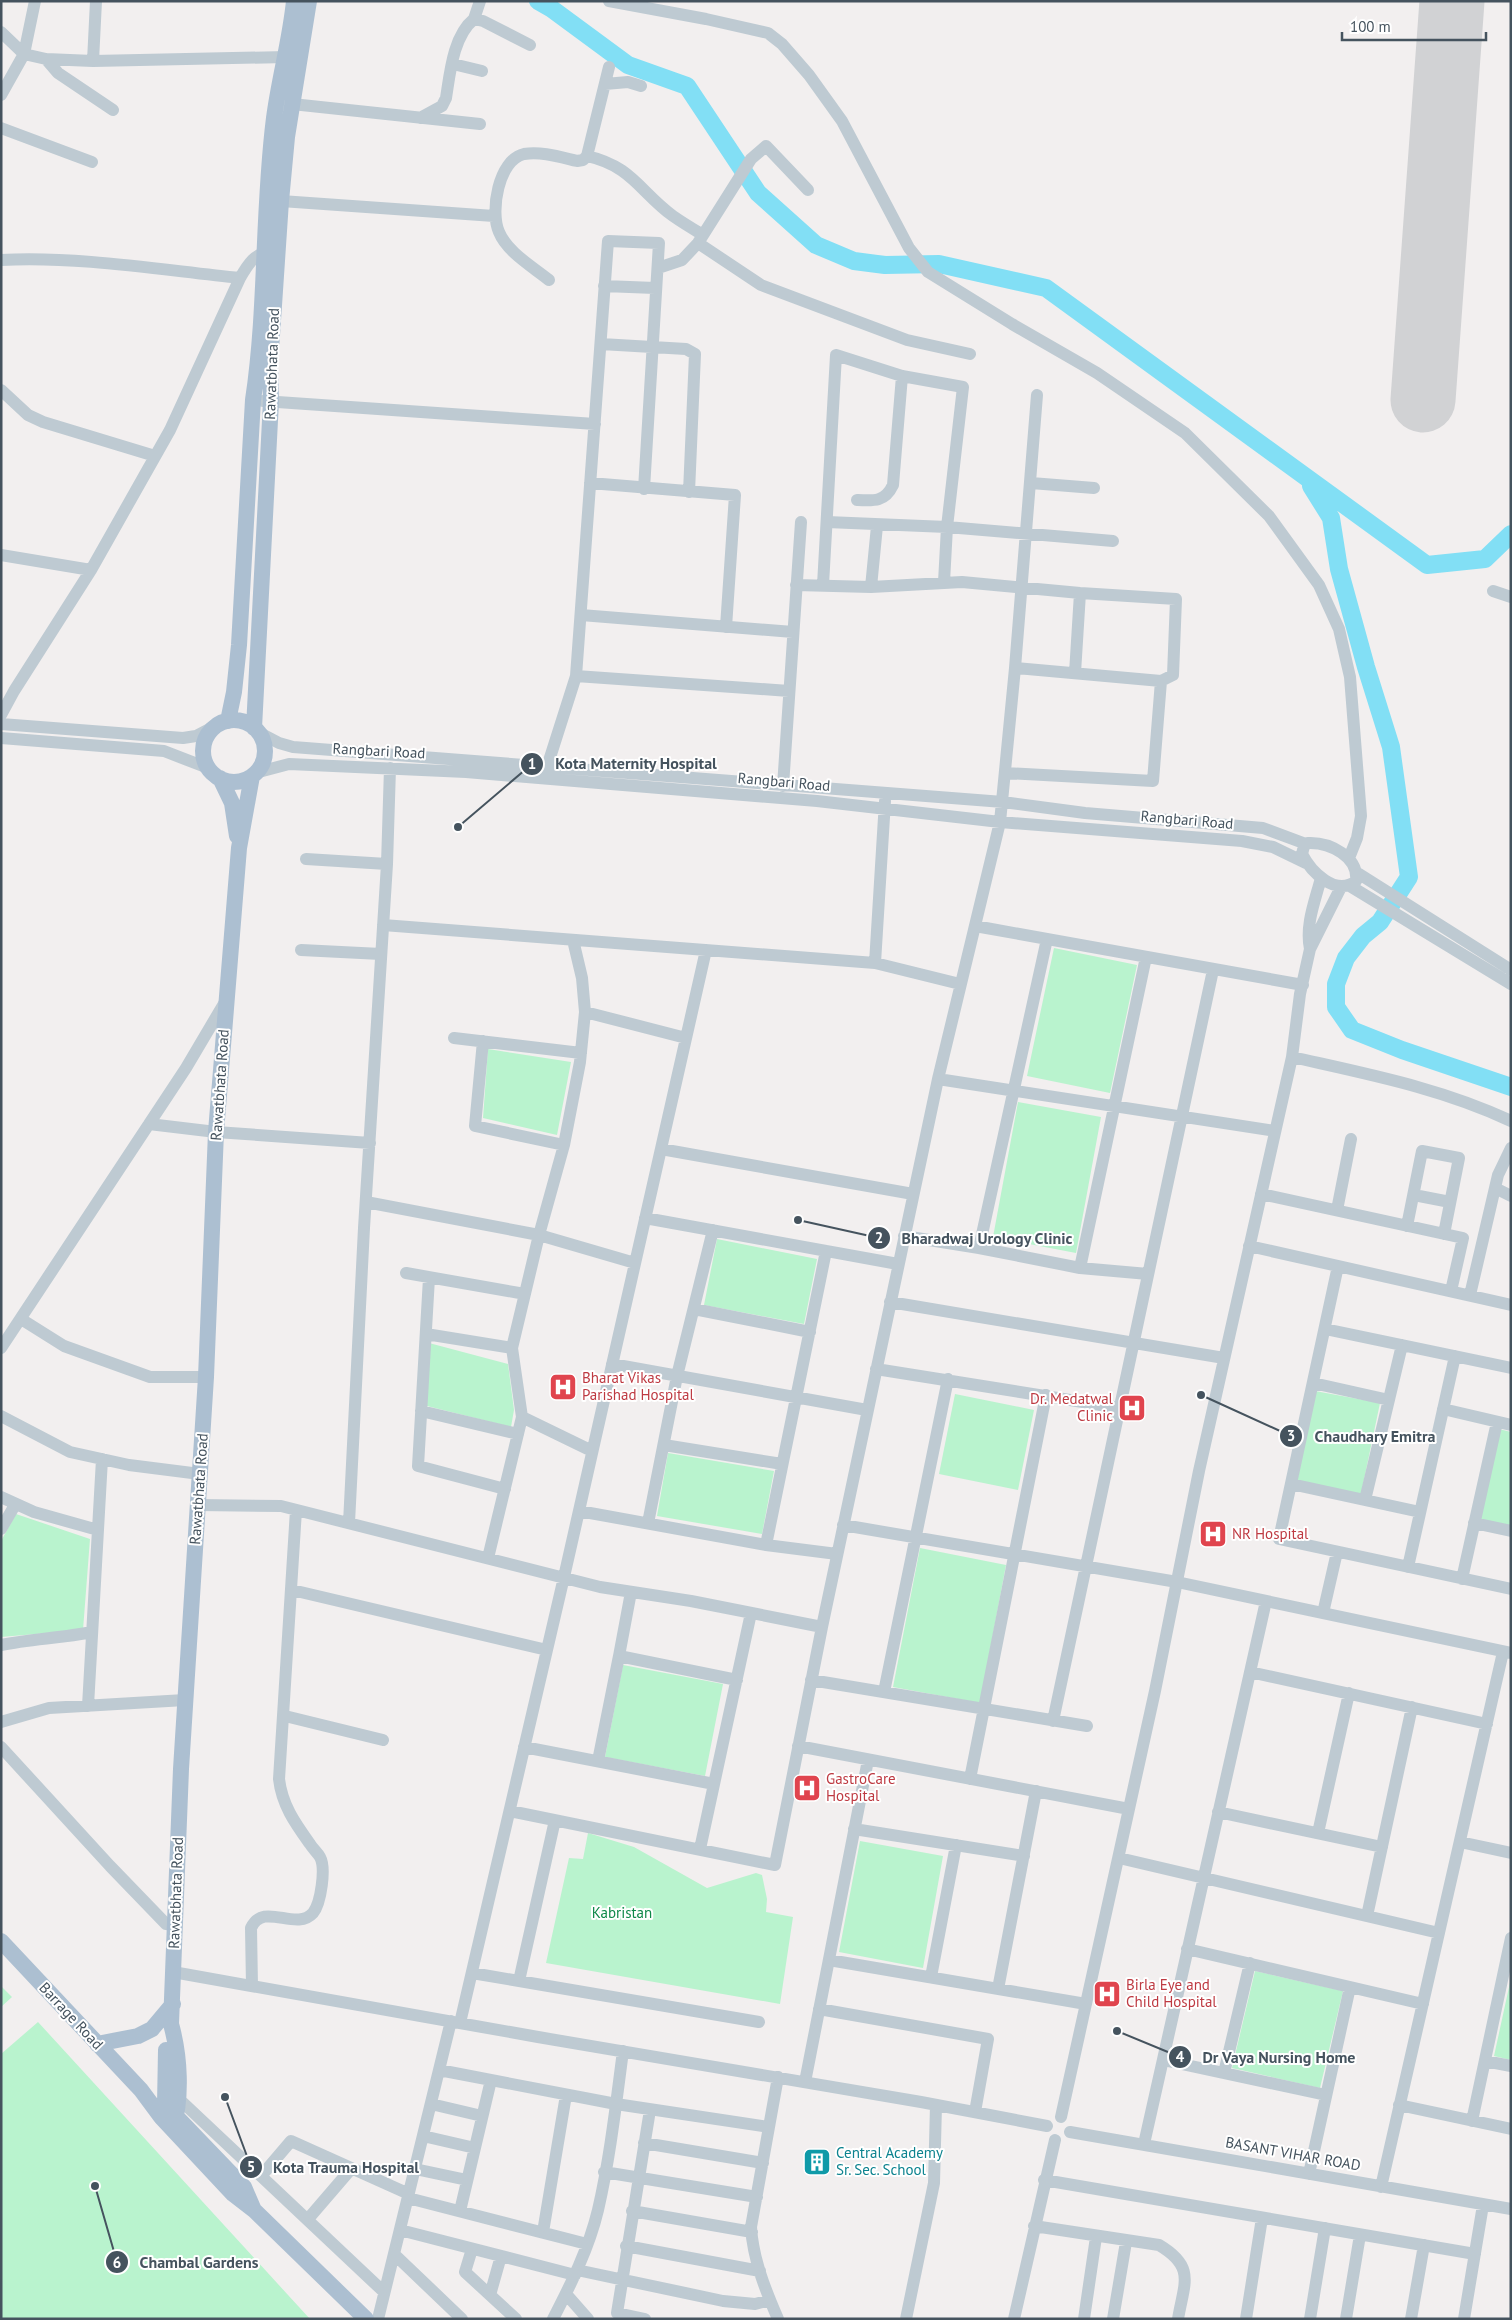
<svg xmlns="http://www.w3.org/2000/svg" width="1512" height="2320" font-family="'PT Sans',sans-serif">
<rect width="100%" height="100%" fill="#f2efef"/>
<!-- green -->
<path fill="#b9f3ce" d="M1054,948L1137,965L1110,1093L1027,1076Z
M488,1049L571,1062L557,1135L483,1118Z
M1018,1102L1101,1117L1076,1253L993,1237Z
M717,1239L817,1259L804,1324L704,1305Z
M429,1343L508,1364L514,1410L511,1427L427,1406Z
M1315,1391L1380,1403L1361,1494L1297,1482Z
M955,1394L1034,1410L1018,1490L939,1474Z
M1499,1429L1511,1432V1527L1479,1520Z
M668,1453L774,1471L762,1534L657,1516Z
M16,1514L90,1539L83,1630L1,1637V1541Z
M920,1548L1006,1565L980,1703L893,1687Z
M623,1665L723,1684L705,1776L605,1757Z
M588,1833L634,1847L707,1888L756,1873L762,1875L767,1899L766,1912L793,1917L780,2004L546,1963L569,1858L583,1859Z
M860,1841L943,1856L923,1968L839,1952Z
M1255,1971L1343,1991L1320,2088L1232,2068Z
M1511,1978V2060L1494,2056Z
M1,1986L12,1997L1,2007Z
M38,2022L310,2319H1V2054Z"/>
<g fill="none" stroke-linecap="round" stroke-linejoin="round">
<!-- river -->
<path stroke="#82dff5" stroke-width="18" d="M538,1L552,9L628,65L687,86L758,193L816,245L854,261L885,265L939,264L1046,288L1427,565L1485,559L1511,534
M1311,486L1331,518L1339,569L1366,667L1391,747L1409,877L1380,922L1363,936L1346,958L1336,984V1007L1352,1030L1402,1050L1511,1087"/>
<!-- runway -->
<path stroke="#d1d2d4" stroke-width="65" d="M1423,400L1452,1"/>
<!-- minor -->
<path stroke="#becad2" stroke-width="12" d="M609,1L706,19L768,33L782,44L809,75L842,121L909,248L928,272L1012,324L1097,373L1185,433L1269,516L1319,585L1339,629L1350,677L1361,816L1357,838L1349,858
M474,19L480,1
M1,32L24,54L46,59L93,61L286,57
M46,59L58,73L113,110
M93,61L96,1
M453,64L482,71
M605,84L628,82L641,86
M1,95L24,54L35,1
M292,104L480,124
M420,118L442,106L446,98C450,73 453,36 474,19L483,21L530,45
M1,128L92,162
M587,156C632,166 640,192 673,216C683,223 693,229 703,235
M281,201L494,216
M698,243L761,285L907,340L970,354
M1,260C80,256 161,270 240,278
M658,268L682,260L698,243L751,159L766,146L808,190
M549,280C533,267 507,252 499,232C490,212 498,160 524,154C541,151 560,157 577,161L583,160L587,156L609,67
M604,286L655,288
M601,344L686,349L695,354L689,492
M1,390L28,415L43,422L155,456
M263,401L595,424
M590,483L735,495L726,627
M1031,483L1094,488
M857,500C874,501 885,502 893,485L902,376
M827,522L947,527L1113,541
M1,555L91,570
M796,585L871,587L962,582L1080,593L1176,599L1173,675L1161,681L1015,668
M823,585L836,355L902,376L963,387L947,527L944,582
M871,587L877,526
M1493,591L1511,597
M581,615L793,632
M1075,673L1080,593
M576,676L789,691
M1,715L14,691L91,570L170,430L240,278C248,264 254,254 271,251
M1,724L183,738L196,736L217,725
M258,732L279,743L293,747L1003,802L1085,813L1263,828L1306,844
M1,738L164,751L208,768
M547,767L576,676L608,241L659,243L644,489
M255,773L289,764L466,772L817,801L1000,822L1242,841L1273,847L1306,863
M1006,773L1153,781L1161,681
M783,786L801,522
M1308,843C1330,842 1359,857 1356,881C1336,897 1311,872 1302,854L1304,846Z
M306,859L387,864
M1356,872L1511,970
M1350,886L1511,984
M383,925L875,963L960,984
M975,926L1303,985
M1310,949C1305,925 1315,901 1321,878
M301,950L381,954
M875,963L885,801
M585,1012L686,1038
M454,1038L581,1053
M483,1041L475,1126L564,1145
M1292,1057C1367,1074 1441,1088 1511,1121
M938,1079L1275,1131
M149,1124L216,1132L370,1143
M661,1149L913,1194
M1495,1188L1511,1196
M1261,1194L1463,1238L1451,1291
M1414,1195L1450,1202
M366,1202L539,1235L635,1263
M1337,1210L1351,1139
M645,1218L898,1264
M1407,1226L1422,1151L1459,1158L1444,1234
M904,1236L979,1248L1080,1268L1148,1274
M1249,1246L1511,1305
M979,1248L1047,939
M1338,1266L1279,1539L1511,1589
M1080,1268L1146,957
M406,1273L525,1294
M429,1278L418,1466L505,1489
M1470,1295L1498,1175L1511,1148
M890,1302L1224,1358
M694,1309L810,1332
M21,1319L64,1346L150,1377H206
M1325,1329L1511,1368
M426,1334L512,1348
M1,1348L186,1068L225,1002
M612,1364L867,1410
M876,1369L1120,1408
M1313,1383L1389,1400
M1443,1409L1511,1425
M421,1411L518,1434
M1,1416L70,1452L129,1465L200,1474
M522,1417L592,1451
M664,1445L782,1464
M1291,1484L1420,1512
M1,1497L34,1512L98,1530
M1365,1500L1402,1345
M198,1505L281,1506L600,1587L691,1601L822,1627
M579,1511L766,1545L837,1554
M349,1523L364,1228L387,864L390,768
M648,1523L677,1376L713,1230
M1474,1523L1511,1531
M843,1525L1177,1582L1511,1653
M1,1529L15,1505
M766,1545L826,1251
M488,1558L522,1417L512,1348L539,1235L564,1145L580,1062L585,1012L582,978L573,940
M1408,1567L1455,1356
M1462,1579L1497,1422
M292,1590L547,1650
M1323,1613L1337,1552
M1,1645C31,1639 62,1638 92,1632
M619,1656L631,1592
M1250,1672L1487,1724
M811,1680L1087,1726
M884,1692L948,1379
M88,1706L102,1459
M285,1716L383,1740
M1053,1721L1213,970
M1,1722L49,1708L185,1700
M798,1746L1129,1809
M1,1747L110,1866L166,1924L174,1925
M524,1747L714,1784
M598,1761L619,1656L737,1680
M970,1779L1046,1395
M510,1811L775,1865L822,1627L938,1079L1000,822L1015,668L1037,395
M1218,1812L1382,1847
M854,1829L1024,1856
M1318,1833L1349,1693
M1460,1842L1511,1853
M700,1849L751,1613
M1119,1858L1439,1933
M1367,1916L1412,1707
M1187,1949L1423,2004
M829,1960L1086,2004
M173,1972L538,2037L921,2102L1047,2126
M472,1973L759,2022
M931,1977L956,1845
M519,1981L555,1820
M252,1986L251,1928C263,1901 296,1932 313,1913C321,1903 326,1868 320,1857C317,1852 313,1849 310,1844C295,1823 282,1805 279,1779L296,1510
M998,1989L1036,1791
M819,2009L988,2039L975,2112
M460,2023L564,1577L706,950
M1163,2060L1326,2095
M1485,2061L1511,2066
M439,2070L616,2104L769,2127
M1224,2073L1250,1963
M805,2082L868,1760
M178,2098L384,2292
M431,2104L482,2116
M1399,2105L1511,2129
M1061,2117L1155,1691L1199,1471L1292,1057L1300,994L1310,949L1341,887
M1472,2121L1511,1938
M1070,2132L1511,2209
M423,2136L475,2148
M644,2143L763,2163
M1144,2144L1266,1601
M415,2169L467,2180
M604,2172L757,2197
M1309,2174L1350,1987
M262,2175L291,2141L409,2194
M1044,2180L1475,2254
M1381,2187L1503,1652
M408,2198L587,2244
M460,2211L491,2080
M632,2211L752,2232
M308,2219L351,2169
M1034,2226L1159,2245C1196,2267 1184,2283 1178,2319
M400,2230L575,2275
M543,2232L566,2095
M626,2246L760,2271
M472,2249L465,2272L516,2319
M394,2254L462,2319
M577,2270L723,2301L755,2304L770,2300
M566,2294L588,2319
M490,2295L501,2256
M378,2319L451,2021
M553,2319C571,2284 589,2248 598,2210C610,2158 616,2104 623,2051
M645,2319L617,2313L650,2110
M778,2319C765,2289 753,2259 751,2227L778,2077
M906,2319L934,2183L936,2105
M1014,2319L1055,2140
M1084,2319L1096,2237
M1113,2319L1126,2242
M1246,2319L1262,2218
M1310,2319L1325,2228
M1346,2319L1360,2235
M1411,2319L1424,2245
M1464,2319L1483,2205"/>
<!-- major -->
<path stroke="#acbfd1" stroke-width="16" d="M203 751a31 31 0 1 1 62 0a31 31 0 1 1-62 0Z
M228,721L234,692L239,645L253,400C267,307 262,212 274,118C279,79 290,41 294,1
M254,728L271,401L270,365L281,201L287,137L309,1
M220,778L232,803L237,836
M1,1941L141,2090L161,2117L233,2194L255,2211L366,2319
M97,2044L138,2036L152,2029L173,2004
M171,2111L244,2187L253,2208
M161,2117L165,2105L166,2050
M173,2129C182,2097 180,2056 171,2024L181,1769L206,1377L216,1132L239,848L252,776"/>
</g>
<!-- icons -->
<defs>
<g id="hospital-square" transform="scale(1.4375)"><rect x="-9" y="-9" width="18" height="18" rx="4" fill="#e0444e" stroke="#fff"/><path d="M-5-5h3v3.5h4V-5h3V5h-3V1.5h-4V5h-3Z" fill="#fff"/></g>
<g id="building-square" transform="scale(1.4375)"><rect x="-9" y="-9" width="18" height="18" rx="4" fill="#0f9aa8" stroke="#fff"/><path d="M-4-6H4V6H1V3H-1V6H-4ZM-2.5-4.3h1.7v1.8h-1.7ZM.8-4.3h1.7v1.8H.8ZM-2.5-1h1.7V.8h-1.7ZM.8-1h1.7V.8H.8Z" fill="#fff"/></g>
</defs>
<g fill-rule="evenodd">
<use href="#hospital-square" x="563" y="1387"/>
<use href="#hospital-square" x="1132" y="1408"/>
<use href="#hospital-square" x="1213" y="1534"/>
<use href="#hospital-square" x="807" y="1788"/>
<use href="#hospital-square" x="1107" y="1994"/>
<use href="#building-square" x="817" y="2162"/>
</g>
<g text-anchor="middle" stroke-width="4" stroke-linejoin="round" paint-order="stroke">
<!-- street labels -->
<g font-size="15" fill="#45535e" stroke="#fff">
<text transform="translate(272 364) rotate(-88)" y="5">Rawatbhata Road</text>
<text transform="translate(379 751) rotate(3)" y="5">Rangbari Road</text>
<text transform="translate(784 782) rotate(5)" y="5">Rangbari Road</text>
<text transform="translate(1187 820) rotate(5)" y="5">Rangbari Road</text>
<text transform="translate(220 1085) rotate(-86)" y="5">Rawatbhata Road</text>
<text transform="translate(199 1489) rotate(-86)" y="5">Rawatbhata Road</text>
<text transform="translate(176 1893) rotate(-88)" y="5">Rawatbhata Road</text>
<text transform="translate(71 2016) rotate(47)" y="5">Barrage Road</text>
<text transform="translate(1293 2154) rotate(10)" y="5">BASANT VIHAR ROAD</text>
</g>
<!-- health labels -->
<g font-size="15" fill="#be3a42" stroke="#fff" text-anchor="start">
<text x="582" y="1383">Bharat Vikas<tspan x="582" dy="17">Parishad Hospital</tspan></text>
<text x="1113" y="1404" text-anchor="end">Dr. Medatwal<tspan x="1113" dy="17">Clinic</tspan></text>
<text x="1232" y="1539">NR Hospital</text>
<text x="826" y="1784">GastroCare<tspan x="826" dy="17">Hospital</tspan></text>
<text x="1126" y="1990">Birla Eye and<tspan x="1126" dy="17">Child Hospital</tspan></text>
</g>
<!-- park labels -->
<g font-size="15" fill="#0e8848" stroke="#fff">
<text x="622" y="1918">Kabristan</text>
</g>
<!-- culture labels -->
<g font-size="15" fill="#0d838f" stroke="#fff" text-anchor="start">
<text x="836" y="2158">Central Academy<tspan x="836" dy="17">Sr. Sec. School</tspan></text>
</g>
</g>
<!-- callouts -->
<path fill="none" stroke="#45535e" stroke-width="2" d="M458 827L532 764M798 1220L879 1238M1201 1395L1291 1436M1117 2031L1180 2057M225 2097L251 2167M95 2186L117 2262"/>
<g fill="#45535e" stroke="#fff" stroke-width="2">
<circle cx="458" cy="827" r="5"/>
<circle cx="798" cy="1220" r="5"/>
<circle cx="1201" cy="1395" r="5"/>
<circle cx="1117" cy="2031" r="5"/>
<circle cx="225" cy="2097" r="5"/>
<circle cx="95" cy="2186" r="5"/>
<circle cx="532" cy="764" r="12"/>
<circle cx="879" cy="1238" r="12"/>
<circle cx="1291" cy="1436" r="12"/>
<circle cx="1180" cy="2057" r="12"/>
<circle cx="251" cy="2167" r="12"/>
<circle cx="117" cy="2262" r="12"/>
</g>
<g font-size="15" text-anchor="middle" font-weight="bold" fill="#fff">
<text x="532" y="769">1</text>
<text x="879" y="1243">2</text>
<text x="1291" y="1441">3</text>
<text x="1180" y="2062">4</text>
<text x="251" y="2172">5</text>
<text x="117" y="2268">6</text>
</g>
<g font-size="16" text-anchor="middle" font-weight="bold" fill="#45535e" stroke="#fff" stroke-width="4" stroke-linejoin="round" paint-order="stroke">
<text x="636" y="769">Kota Maternity Hospital</text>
<text x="987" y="1244">Bharadwaj Urology Clinic</text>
<text x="1375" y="1442">Chaudhary Emitra</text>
<text x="1279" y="2063">Dr Vaya Nursing Home</text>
<text x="346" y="2173">Kota Trauma Hospital</text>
<text x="199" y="2268">Chambal Gardens</text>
</g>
<!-- border -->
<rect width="1512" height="2320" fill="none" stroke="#45535e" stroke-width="5"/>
<!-- scale -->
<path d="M1342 32v8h144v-8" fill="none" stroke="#45535e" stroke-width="2.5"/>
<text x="1350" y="32" font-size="15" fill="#45535e" stroke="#ffffff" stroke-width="4" paint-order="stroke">100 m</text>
</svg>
